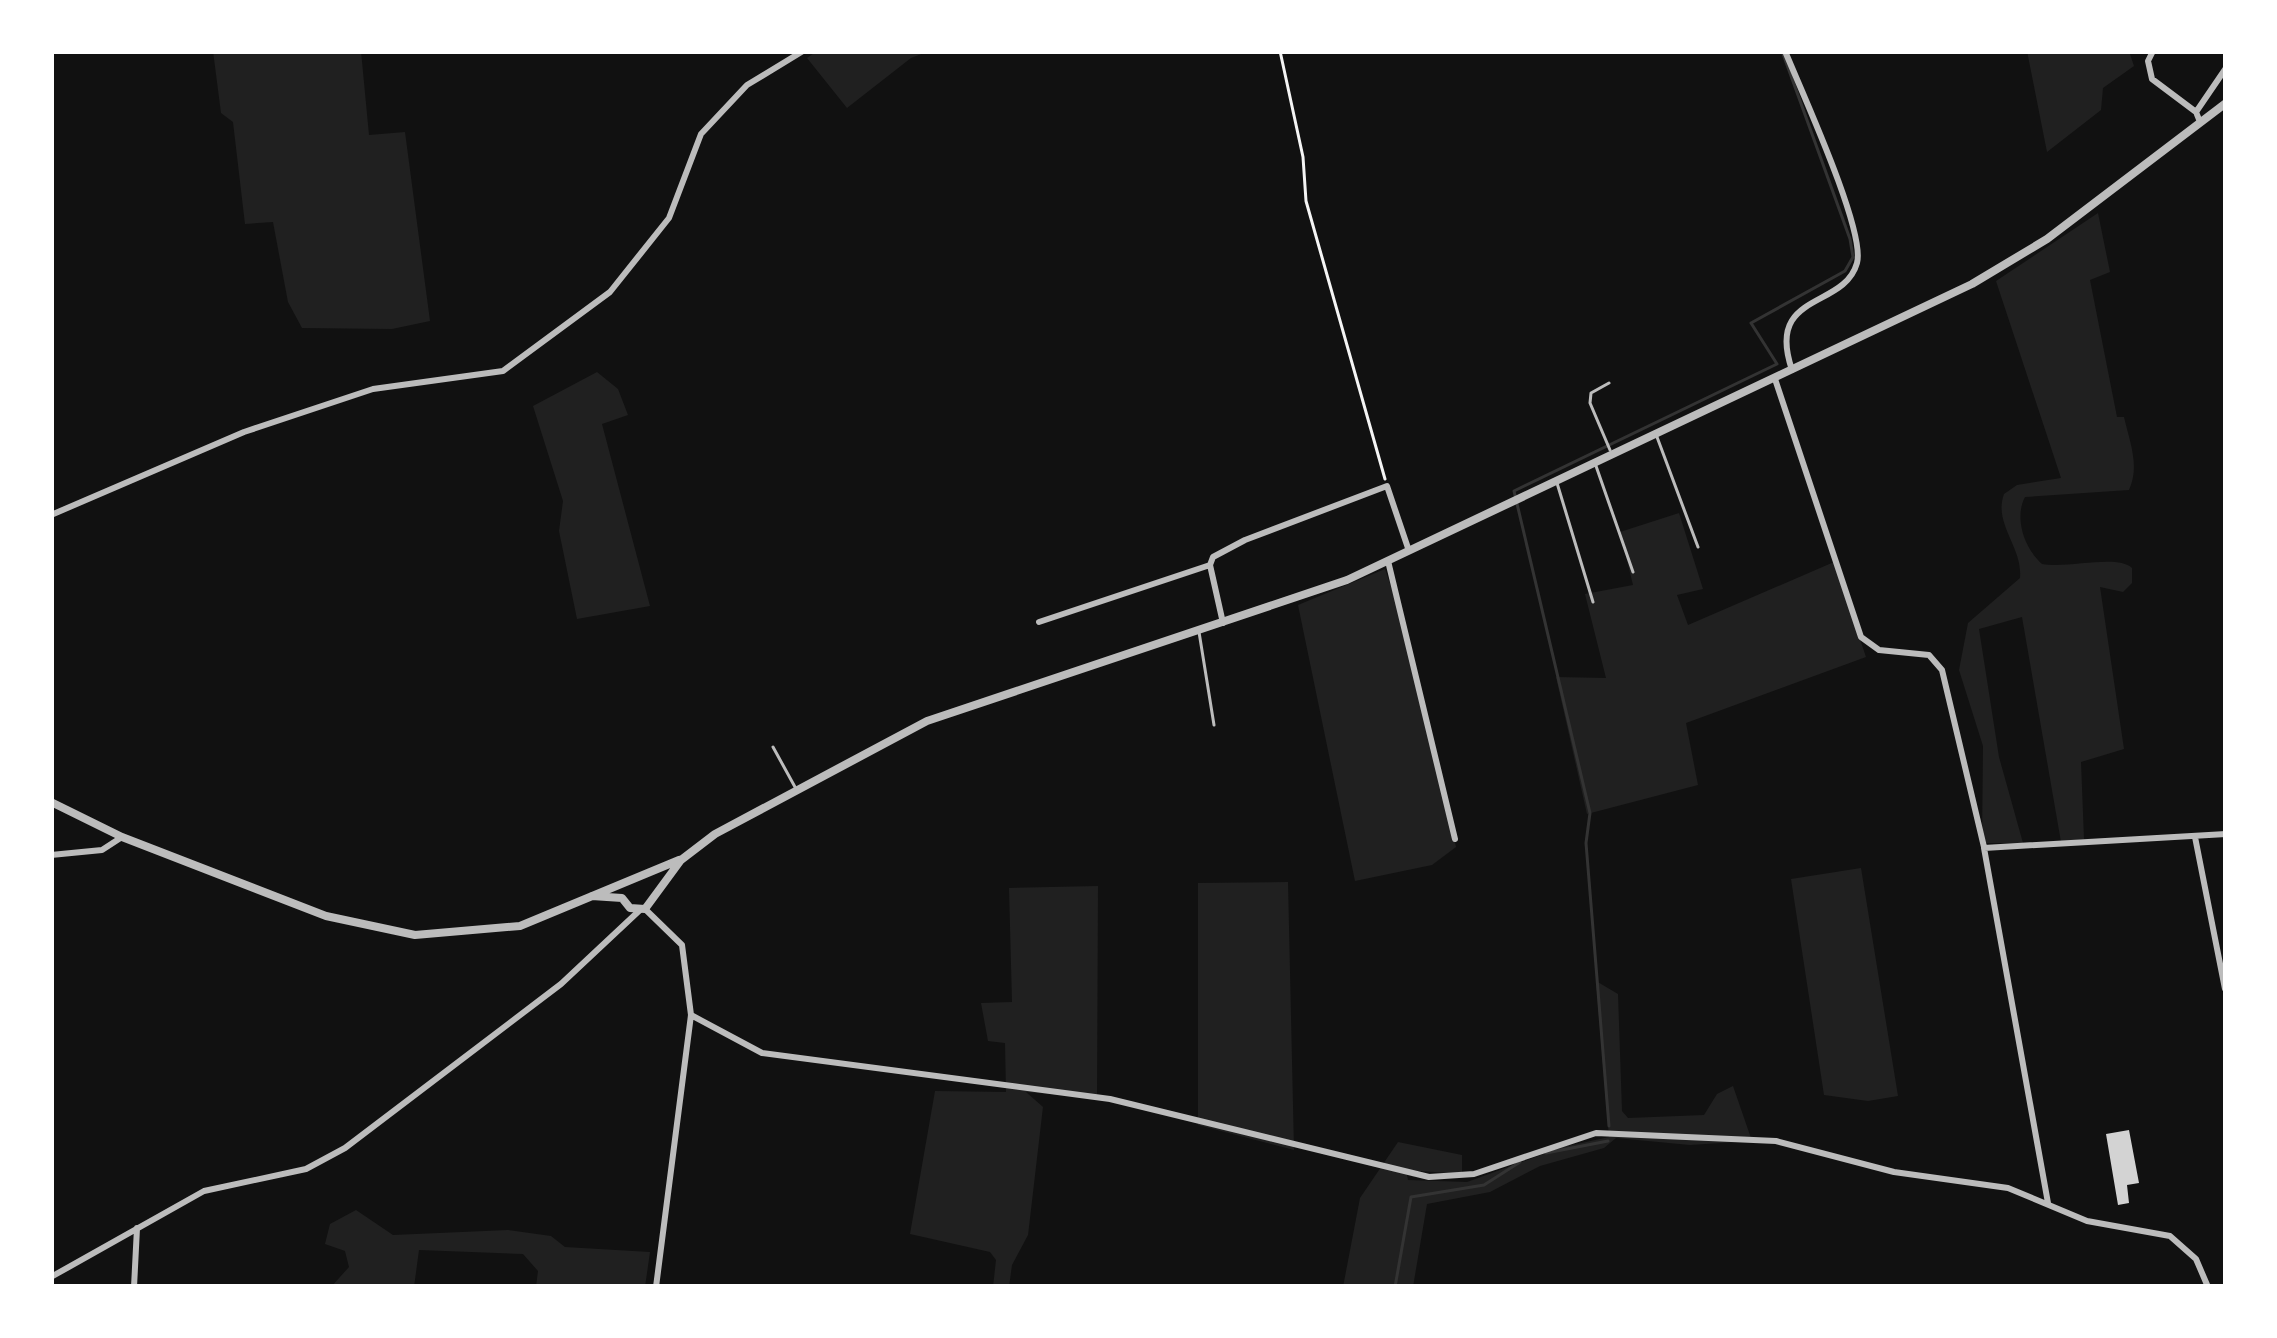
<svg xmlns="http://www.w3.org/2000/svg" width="2277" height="1338" font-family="'Public Sans',sans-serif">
<rect width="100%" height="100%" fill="#111"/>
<!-- green -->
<path fill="#202020" d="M213,51H361L369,135L405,132L430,321L392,329L302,328L288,302L273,222L245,224L233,122L221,113Z
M817,51H929L911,58L847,108L807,58Z
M2027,51H2129L2134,66L2103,88L2101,110L2047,152Z
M2098,213L2110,272L2090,280L2117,417H2124C2130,443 2140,466 2129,490L2025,497C2014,518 2024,548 2042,564C2068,569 2117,554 2132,568V583L2123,592L2100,587L2124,749L2081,762L2084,839L2061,842L2022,617L1979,629L1999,757L2023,843H1982L1983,746L1959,670L1968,623L2020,578C2023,547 1993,524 2004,494L2017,485L2061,478L1996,281Z
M597,372L618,389L628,415L602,424L650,606L577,619L559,531L563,501L533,406Z
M1679,513L1703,589L1677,595L1688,625L1834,562L1866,657L1686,723L1698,785L1587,814L1556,677L1606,678L1585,594L1633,585L1620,532Z
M1385,569L1403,622L1456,847L1432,865L1355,881L1298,605Z
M1861,868L1898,1096L1868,1101L1824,1095L1791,879Z
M1288,882L1294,1150L1198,1125V883Z
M1098,886L1097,1098L1026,1092L1043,1107L1028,1235L1012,1265L1009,1287H993L996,1260L990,1252L910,1234L935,1091L1006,1092L1005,1043L988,1041L981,1003L1012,1002L1009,888Z
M1596,981L1618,994L1622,1111L1628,1118L1704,1115L1717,1094L1733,1086L1752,1141L1690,1145L1616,1138L1604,1148L1540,1166L1490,1192L1427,1204L1413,1287H1343L1360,1198L1398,1142L1462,1155V1174L1406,1170L1408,1180L1467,1182L1563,1147L1609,1137Z
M356,1210L393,1235L508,1230L551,1236L565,1247L650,1252L645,1287H536L538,1271L523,1254L419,1250L414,1287H331L349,1267L345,1251L325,1244L330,1224Z"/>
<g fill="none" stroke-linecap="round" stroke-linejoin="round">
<!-- stream -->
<path stroke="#333" stroke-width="3" d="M1609,1126L1586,843L1590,813L1514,491L1777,364L1751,323L1845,271L1853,257L1850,239L1782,51
M1546,1153L1608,1141
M1395,1287L1411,1197L1484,1185L1520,1162"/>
</g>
<!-- building -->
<path fill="#d3d3d3" d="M2129,1130L2139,1183L2127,1185L2129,1203L2118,1205L2106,1134Z"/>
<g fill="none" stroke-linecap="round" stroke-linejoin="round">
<!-- path -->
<path stroke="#f5f5f5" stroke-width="3" d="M1280,51L1303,157L1306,201L1385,479"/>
<!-- service -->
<path stroke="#bcbcbc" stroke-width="3" d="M1609,383L1591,393L1590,403L1610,450
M1657,437L1698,547
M1596,466L1633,572
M1557,483L1593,602
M1199,632L1214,725
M773,747L795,787"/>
<!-- minor -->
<path stroke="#bcbcbc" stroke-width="6" d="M1785,51C1800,88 1866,231 1857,263C1844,310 1765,291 1792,370
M2153,51L2148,61L2152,79L2196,112L2200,122
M2196,112L2226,68
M1775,379L1861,637L1879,650L1929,655L1942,670L1984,847
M51,515L244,432L373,389L503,371L610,292L669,218L701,134L747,85L803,51
M1388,561L1455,839
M1039,622L1210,565
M1223,623L1210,565L1213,557L1245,540L1387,486L1409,551
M2195,837L2225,989
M51,855L102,850L122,837
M645,909L682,945L691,1015L656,1287
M691,1015L762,1053L1110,1099L1429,1177L1474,1174L1596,1133L1776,1141L1894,1172L2008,1188L2087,1221L2170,1236L2196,1259L2208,1287
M2048,1203L1984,848L2226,834
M51,1277L204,1191L306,1169L345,1148L561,984L640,910
M134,1287L137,1228"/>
<!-- tertiary -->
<path stroke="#bcbcbc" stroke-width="8" d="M51,802L122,837L326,916L415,935L520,926L679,860
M592,896L622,898L630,908L645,909L681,860L715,834L927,721L1347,580L1972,284L2047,239L2226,103"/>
</g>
<!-- border -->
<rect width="2277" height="1338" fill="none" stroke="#ffffff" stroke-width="108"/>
</svg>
